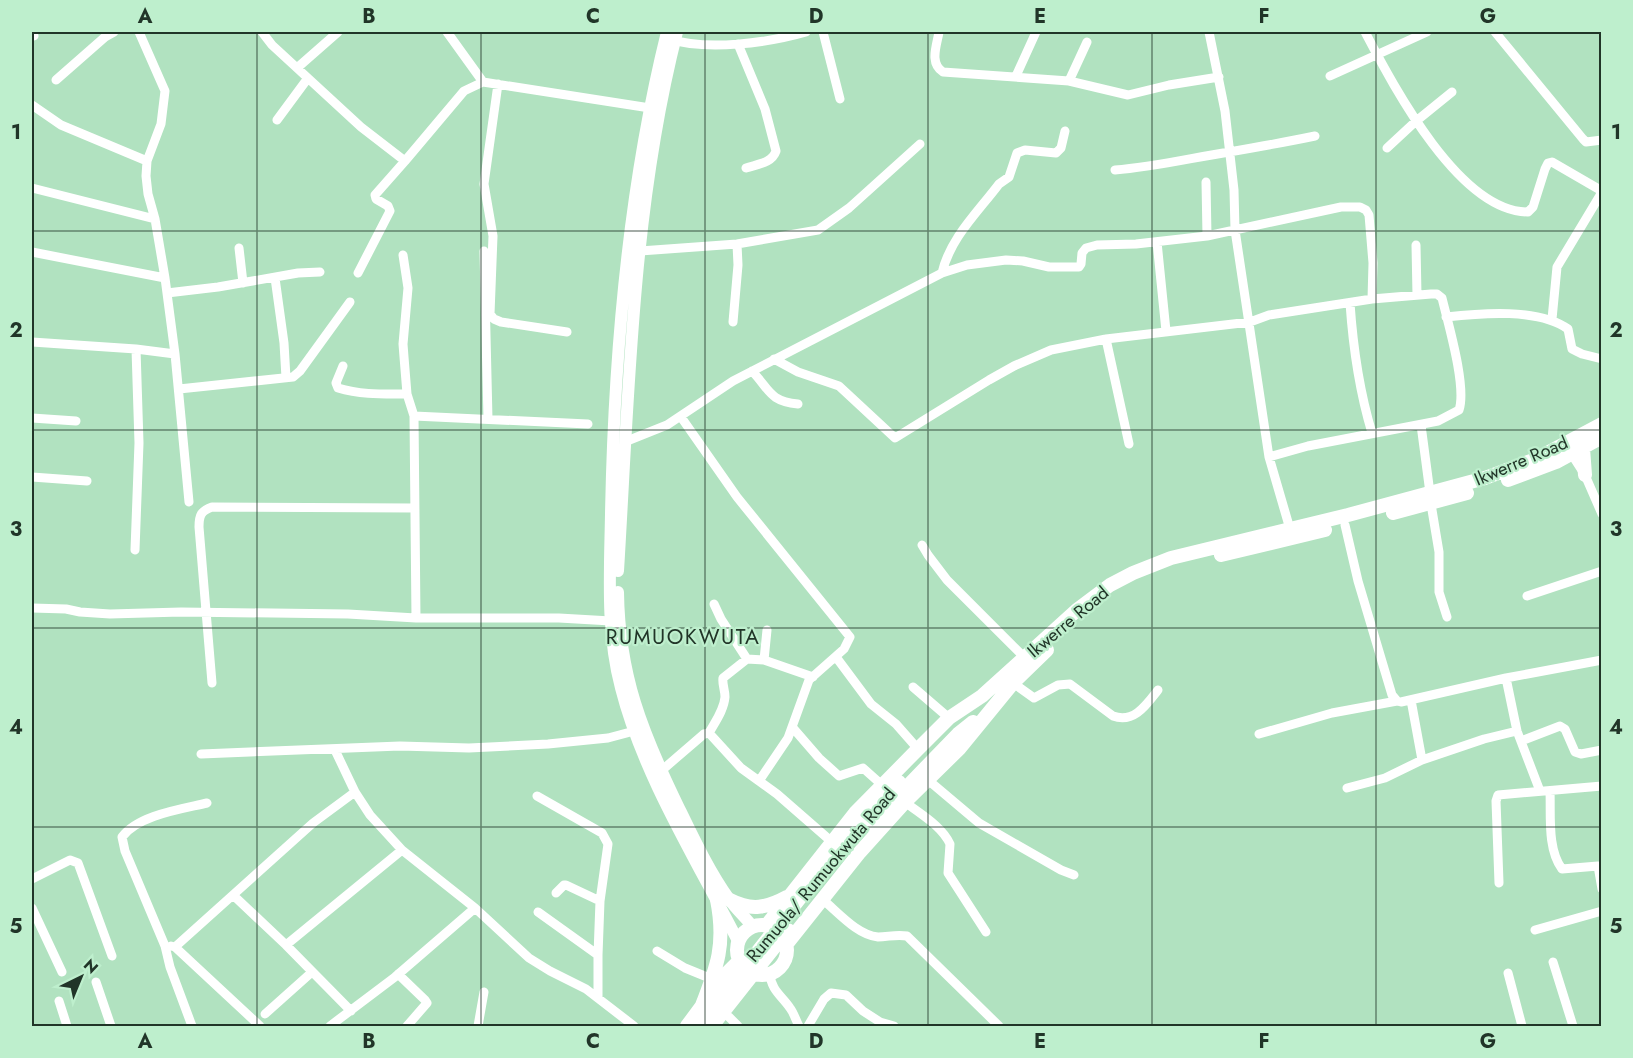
<svg xmlns="http://www.w3.org/2000/svg" width="1633" height="1058" font-family="Jost,sans-serif">
<rect width="100%" height="100%" fill="#b1e2c0"/>
<g fill="none" stroke-linecap="round" stroke-linejoin="round">
<!-- minor -->
<path stroke="#fff" stroke-width="9" d="M33,32L34,36
M139,32L165,91L161,124L147,161L146,176L148,194L155,219L165,278L175,354L189,502
M262,32L272,45L361,127L405,161L464,91L483,82L650,108
M447,32L483,82
M823,32L840,99
M939,32C937,45 929,63 943,72L1069,81L1128,95L1169,85L1219,77
M1209,32L1225,111L1234,190L1235,230L1269,457L1290,529
M1365,32C1393,85 1459,212 1528,212L1533,207L1545,169L1548,163L1552,162L1602,191
M1495,32L1583,139L1586,142L1602,140
M669,39C707,51 768,43 806,32
M738,44L765,109L776,151C772,163 758,164 746,168
M297,68L338,32
M1016,76L1036,32
M1330,76L1427,32
M56,80L105,37L114,32
M1069,81L1087,42
M498,84L484,184L493,236L490,314L494,319L501,322L567,332
M32,105L61,125L147,161
M277,120L308,78
M1387,148L1415,122L1452,92
M1115,170C1154,167 1191,158 1229,152C1258,147 1286,142 1315,136
M1206,182L1207,236
M32,188L155,219
M1157,242L1166,331
M1416,245L1417,295
M239,248L243,283
M484,251L488,419
M640,251L737,244L818,230L849,208L920,144
M32,252L165,278
M403,255L408,288L403,344L404,357L407,394L414,416L416,618
M358,273L390,211L388,206L376,199L375,195L405,161
M942,273C950,238 978,212 999,184L1009,177L1017,153L1025,150L1056,153L1061,148L1065,131
M275,278L284,343L286,378
M167,293L218,287L298,273L320,272
M1350,303C1353,347 1359,390 1372,433
M1446,317C1481,313 1539,308 1568,329L1572,349L1582,354L1602,359
M1552,319L1557,267L1602,192
M733,322L738,265L737,244
M1106,339L1129,444
M32,342L136,349L175,354
M774,359L798,372L839,386L895,438L989,380L1014,366L1051,350L1106,339L1250,322L1269,315L1372,299L1431,294H1437L1442,298C1448,323 1467,387 1459,410L1438,421L1308,446L1269,457
M343,366L336,383L338,388C361,395 383,394 407,394
M752,371C770,390 769,401 798,404
M179,389L293,377L300,371L350,302
M414,416L588,424
M681,417L737,497L850,637L844,649L809,680L788,738L759,781
M32,418L76,421
M1421,425L1430,493
M627,441L667,425L733,381L942,273L967,265L1006,260L1023,261L1049,267H1079L1081,264L1082,253L1086,248L1097,245L1136,244L1207,236L1341,207H1360L1366,210L1369,215L1373,263L1372,299
M1569,450L1585,475L1602,514
M32,477L87,481
M1431,504L1439,552V592L1447,617
M1345,525L1358,581L1392,695L1397,701
M922,545L928,555L947,580L1025,658
M135,550L139,443L136,349
M1527,596L1602,571
M714,604L721,619L747,659
M32,608L66,609L80,612L110,614L181,612L348,614L416,618H559L611,621
M836,657L871,704L896,724L918,749
M764,660L767,630
M1506,678L1517,731L1540,791
M212,683L199,527C199,515 201,511 212,507L414,508
M1013,683L1034,698L1058,685L1070,684L1113,716C1134,724 1147,704 1158,690
M913,687L949,718
M1411,700L1422,760
M793,728L819,758L839,776L863,768L882,785
M709,733L741,768L777,794L832,842
M1259,734L1332,713L1397,701L1401,702L1506,678L1602,660
M1521,741L1560,726L1565,729L1575,752L1581,754L1602,750
M335,750L355,792L370,815L402,850L475,908L529,958L550,971L586,989L634,1026
M201,754L400,746L469,748L548,744L608,738L638,730
M661,771L704,734L709,733C715,722 724,710 725,697C725,690 722,684 723,678L747,659L764,660L813,677
M928,780L979,823L1061,870L1074,875
M1347,788L1385,778L1422,760L1484,739L1517,731
M1550,791C1551,815 1547,849 1562,869L1598,866L1602,889
M537,796L602,833L608,844L600,901L598,955V998
M905,802C920,814 942,826 950,844L948,873L986,932
M32,879L70,860L78,863L112,956
M1499,883L1496,801L1498,795L1602,786
M556,893L564,885H566L600,901
M233,895L286,945L351,1011
M822,899C838,912 857,935 878,937C888,937 896,934 907,936L999,1026
M32,908L62,972
M538,912L598,955
M1535,930L1602,911
M286,945L402,850
M171,946L175,947L260,1026
M175,947L313,823L355,792
M657,951L685,968L712,979
M1553,962L1573,1026
M1508,973L1522,1026
M398,974L425,1000L427,1003L407,1026
M770,974C771,990 782,996 790,1008C794,1013 796,1021 799,1026
M96,982L111,1026
M59,1001L67,1026
M265,1014L312,972
M729,1017L738,1026
M192,1026L170,967L165,946L125,851L122,837C138,815 182,809 207,803
M330,1026L395,977L475,908
M478,1026L484,992
M808,1026L824,999L831,993L846,995L863,1011L880,1022L894,1026"/>
<!-- secondary -->
<path stroke="#fff" stroke-width="12" d="M667,32C628,189 614,353 611,514C610,573 606,632 621,688C643,775 697,861 738,941
M618,571C629,391 632,208 677,32
M618,592C619,675 642,732 678,806C693,837 709,871 729,899C736,909 745,917 753,927"/>
<!-- primary -->
<path stroke="#fff" stroke-width="14" d="M1583,448L1585,475
M1508,480L1556,462L1602,437
M1393,513L1467,493
M1221,555L1325,530
M870,825L958,734L973,722
M730,900C751,911 767,908 787,897
M737 950a25 25 0 1 1 50 0a25 25 0 1 1-50 0Z
M766,926L855,813L918,749L949,718L982,696L1078,609L1110,585L1133,573L1171,558L1348,515L1485,478L1536,459L1602,424
M786,945L860,852L905,802L959,749L1013,683L1047,650
M701,1008C717,967 726,945 717,900
M687,1026L724,976L739,961
M699,1026L837,851L899,782
M712,1026L788,930"/>
</g>
<!-- grid -->
<path fill="none" stroke="#213528" stroke-width="1.5" stroke-opacity="0.55" d="M257,32V1026M481,32V1026M705,32V1026M928,32V1026M1152,32V1026M1376,32V1026M32,231H1602M32,430H1602M32,628H1602M32,827H1602"/>
<g text-anchor="middle" stroke-width="4.5" stroke-linejoin="round" paint-order="stroke">
<!-- street labels -->
<g font-size="18" fill="#213528" stroke="#beefcd">
<text transform="translate(1521 461) rotate(-23)" y="6">Ikwerre Road</text>
<text transform="translate(1068 622) rotate(-40)" y="6">Ikwerre Road</text>
<text transform="translate(821 875) rotate(-50)" y="6">Rumuola/ Rumuokwuta Road</text>
</g>
<!-- quarter labels -->
<g font-size="21" letter-spacing="1.5" fill="#213528" stroke="#beefcd">
<text x="683" y="644">RUMUOKWUTA</text>
</g>
</g>
<!-- border -->
<rect width="1633" height="1058" fill="none" stroke="#beefcd" stroke-width="66"/>
<!-- north arrow -->
<g transform="translate(81 977) rotate(43)" stroke="#beefcd" stroke-width="4.5" paint-order="stroke">
<path d="M0-4.5L10 22L0 15L-10 22Z" fill="#213528"/>
<text y="-9" font-size="16" font-weight="bold" text-anchor="middle" fill="#213528">N</text>
</g>
<rect x="33" y="33" width="1567" height="992" fill="none" stroke="#213528" stroke-width="2"/>
<g font-size="20" text-anchor="middle" font-weight="bold" fill="#213528">
<text x="145" y="23">A</text>
<text x="369" y="23">B</text>
<text x="593" y="23">C</text>
<text x="816" y="23">D</text>
<text x="1040" y="23">E</text>
<text x="1264" y="23">F</text>
<text x="1488" y="23">G</text>
<text x="16" y="139">1</text>
<text x="1616" y="139">1</text>
<text x="16" y="337">2</text>
<text x="1616" y="337">2</text>
<text x="16" y="536">3</text>
<text x="1616" y="536">3</text>
<text x="16" y="734">4</text>
<text x="1616" y="734">4</text>
<text x="16" y="933">5</text>
<text x="1616" y="933">5</text>
<text x="145" y="1048">A</text>
<text x="369" y="1048">B</text>
<text x="593" y="1048">C</text>
<text x="816" y="1048">D</text>
<text x="1040" y="1048">E</text>
<text x="1264" y="1048">F</text>
<text x="1488" y="1048">G</text>
</g>
</svg>
